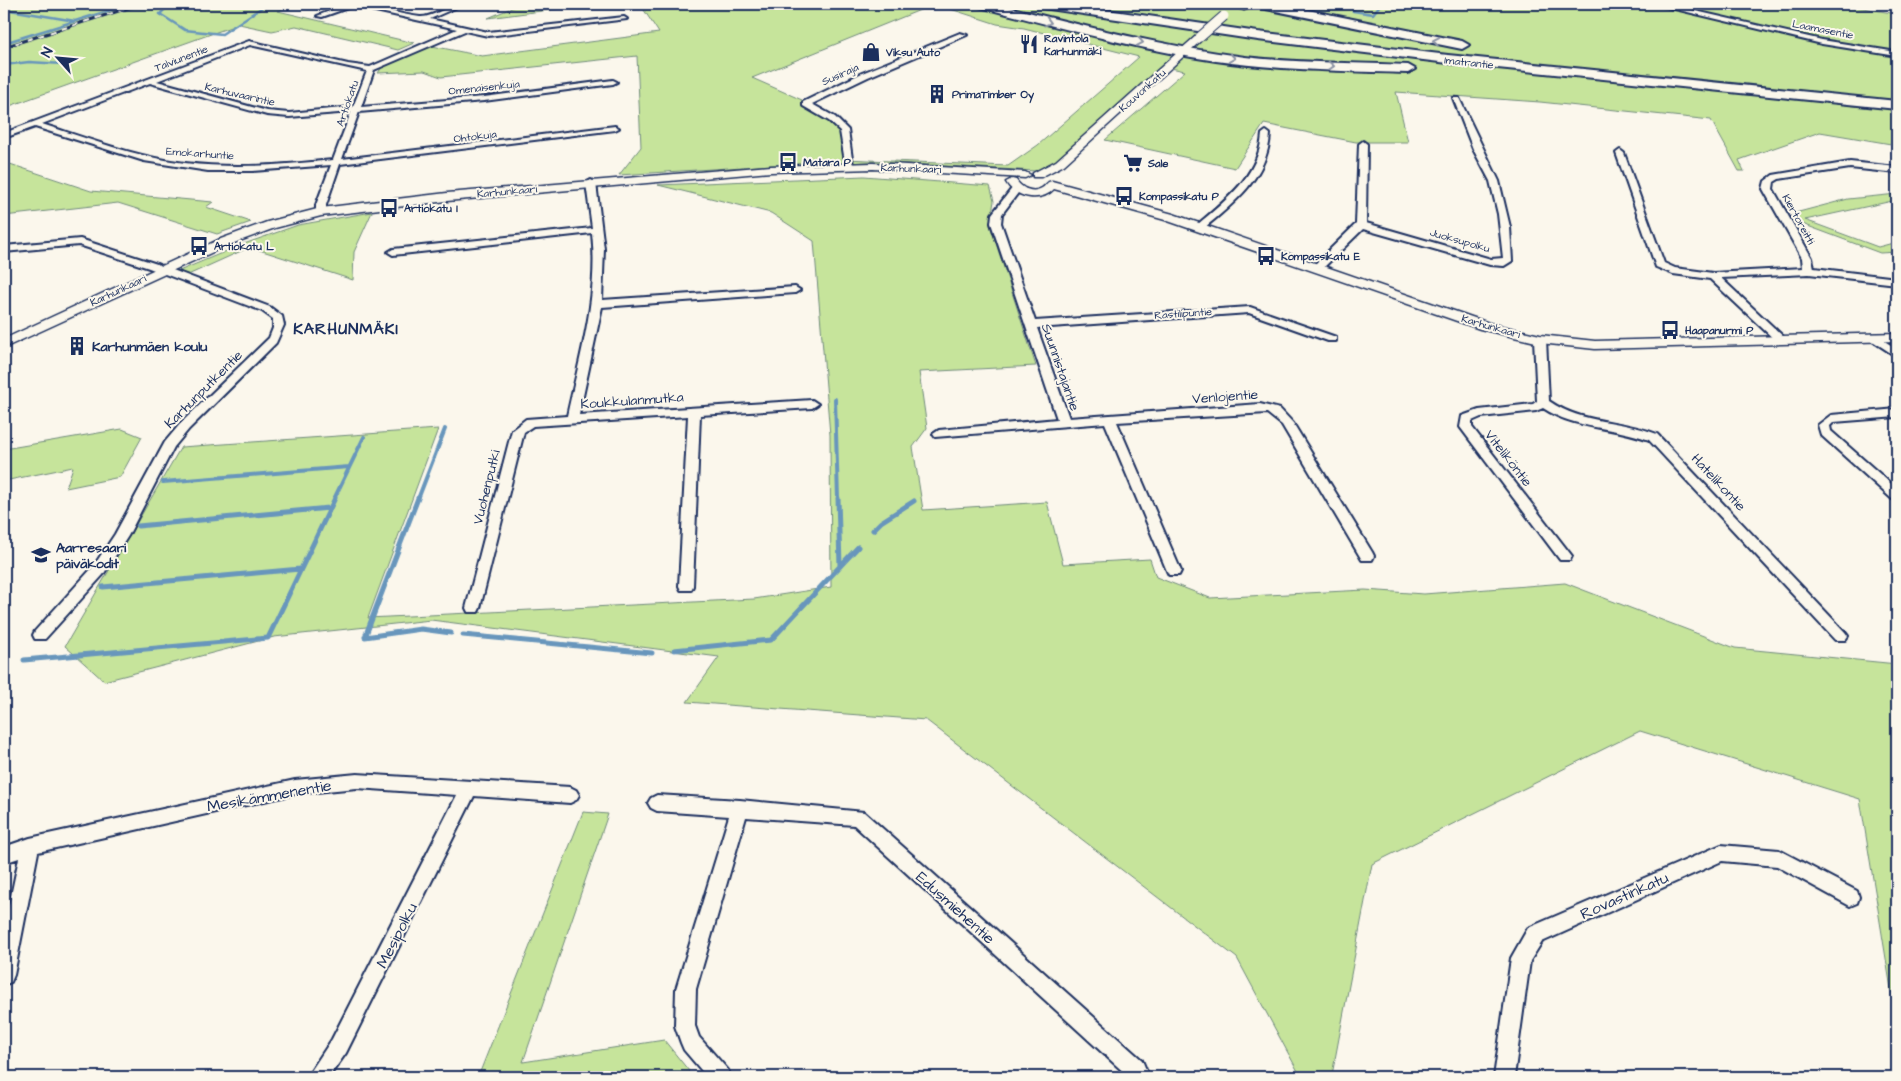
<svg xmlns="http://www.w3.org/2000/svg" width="1901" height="1081" font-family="'Architects Daughter',sans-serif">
<rect width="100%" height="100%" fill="#fbf7ec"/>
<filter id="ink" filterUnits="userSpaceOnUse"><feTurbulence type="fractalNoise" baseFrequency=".02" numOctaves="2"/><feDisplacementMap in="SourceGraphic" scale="10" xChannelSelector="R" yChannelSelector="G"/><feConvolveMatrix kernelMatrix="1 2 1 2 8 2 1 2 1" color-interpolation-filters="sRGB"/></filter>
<g filter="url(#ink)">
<!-- green -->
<path fill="#c6e49b" stroke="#708a7c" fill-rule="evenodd" d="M4,4H295L278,11L414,43L398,50L296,26L272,31L239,24L4,108Z
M521,4H594L488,18Z
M640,4H1841L1897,14V145L1820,132L1739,160L1744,171H1739L1711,120L1540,102L1396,92L1408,142H1356L1264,124L1235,168L1105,140L1185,71L1161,66L1052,164L1036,171L874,162L774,165L619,175L641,147L637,56L441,77L424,71L378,73L382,67L432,46L482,56L659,33ZM935,4L997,24L1024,28L1139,57L1038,145L1008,166L845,159C840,120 837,123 803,106L802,100L752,78Z
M7,163L91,191L213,202L206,207L251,222L217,234L118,203L4,216V164Z
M864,176L990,186L994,201L990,225L1036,366L919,372L927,428L913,447L923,510L1047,502L1063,564L1150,559L1156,577L1210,598L1365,590L1424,594L1565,583L1735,648L1897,664V1026L1860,799L1640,731L1372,864L1332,1075L1301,1077L1237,958L926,720L687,702L719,657L431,620L274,637L104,681L65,646L181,447L438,429L368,618L754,599L831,587L830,435L814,241L771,213L658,185Z
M1897,194V200L1805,220L1878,247L1897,242V252L1880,253L1789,219L1795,213L1848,199Z
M372,212L354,252L353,280L250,247L188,275L179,271L241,245L298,225Z
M122,429L142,437L120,477L66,488L73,467L4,481V449Z
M583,812L608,814L523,1062L664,1040L689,1071L683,1077H478Z"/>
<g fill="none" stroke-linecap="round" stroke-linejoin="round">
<!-- stream-far2 -->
<path stroke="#6796bc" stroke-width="2.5" d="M170,4L160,14L185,30L222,34L267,4
M1357,4L1353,11L1373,14L1380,5L1394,4
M4,9L75,21
M4,43L130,4
M4,65L29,62L63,64"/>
<!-- stream-far1 -->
<path stroke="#6796bc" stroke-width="4" d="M835,399L838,499
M163,482L349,467
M334,499L364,437
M418,499L445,429"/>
<!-- stream -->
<path stroke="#6796bc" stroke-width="5" d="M418,498L365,637L421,629L451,633
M838,498L840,566
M138,526L329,508
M873,530L881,522L914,501
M103,587L300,569
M463,635L652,653
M674,650L771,640L858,547
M24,660L268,638L335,498"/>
<!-- minor casing -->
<g stroke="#1b2f5e" stroke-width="4">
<path id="minor" d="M347,4C372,4 395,14 420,17C433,18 449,4 464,4L430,19L488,32L624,17L627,19L488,36L465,31L374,70L361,107L484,97L613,80L617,82L613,84L484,101L359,112L342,159L615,126L619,128L615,130L340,164L326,205V212L321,215L316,212V205L331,165L253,171H208L144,161L35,127L4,138V133L249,41L348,64L370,67L457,29L353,6L322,17L317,16ZM250,45L367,71L353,107L289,113L267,111L157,81ZM150,83L267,115L289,117L351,112L333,160C284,165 234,169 185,163C136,157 89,139 42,124Z
M1654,4H1665L1822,40L1897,52V56L1822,44Z
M960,33L967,35L868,77L812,104L835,117L848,130L853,166L846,168L840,131L829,121L803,106V102L862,73Z
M1453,98H1459L1499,181L1510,227L1512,261L1504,266L1490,265L1363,229L1321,270H1313V266L1356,224L1359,144L1363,141L1367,144L1366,223L1491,259L1503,258L1498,214L1490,181L1473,149Z
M1266,131L1270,134C1268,177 1234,203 1203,229H1197V225C1226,200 1259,176 1262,134Z
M1620,150L1624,153L1664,263L1675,268L1713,273L1803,268L1802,258L1763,189L1765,181L1773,175L1850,162L1897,167V173L1850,168L1779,179L1774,182L1773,189L1812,258L1814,268L1897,278V284L1809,274L1721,278L1787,340L1781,343L1777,342L1710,279L1673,274L1656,267L1616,153Z
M591,180L596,183L604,249L602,300L795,287L800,290L795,293L602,307L579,415L812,400L818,404L812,408L700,415L693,586L691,590H681L679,586L688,416L533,426L524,432L480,608L478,612H468L466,608L512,430L526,419L567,416C580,356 599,295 592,233L393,255L388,252L393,249L592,228L586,183Z
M1013,187L1021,189L1002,214L1001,223L1035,321L1250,307L1336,337V341H1328L1249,313L1037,328L1069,418L1260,404L1280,409L1293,423L1372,552L1374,556L1372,560H1362L1282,425L1267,413L1117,422L1181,571L1179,575H1169L1167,571L1105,423L935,437L933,434L939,430L1057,419L991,223L992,214Z
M80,239L157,264L270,307L282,316L284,325L276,343L189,429L174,447L128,536L103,575L45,639H35L33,635L35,631L93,567L115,534L165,442L181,423L269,338L273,328V319L262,311L149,268L79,245L4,252V246Z
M1875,335L1897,349V357L1871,340L1869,338Z
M1540,336L1546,339L1549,401C1584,425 1620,419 1657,434L1845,632L1848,636L1845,640H1835L1649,440C1613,426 1576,430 1543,408L1536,411L1481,417L1472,421V427L1572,556L1570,560H1560L1460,427L1462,416L1479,410L1533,404L1537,401L1534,339Z
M1897,409V417L1834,422L1830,426L1831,431L1897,489V500L1892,499L1821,435L1818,425L1831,415Z
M357,774L570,787L576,790L579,795L576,800L570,803L474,796L346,1053L329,1077H307L332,1039L457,795L357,788L295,794L38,852L14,975L11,982L4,985V929L19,858L4,863V847L30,838L295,780Z
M657,795L740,800L864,812L1142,1060L1149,1077H1129L854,825L746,817L696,989L695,1026L699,1037L728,1070L731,1077H707L684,1050L681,1043L675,1026L676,989L729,816L657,811L651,808L648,803L651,798Z
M1721,845L1779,850L1857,891L1859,897L1857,903L1850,906L1777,866L1722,861L1542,942L1530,961L1514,1077H1494L1511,958L1528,928Z"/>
</g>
<!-- tertiary casing -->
<g stroke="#1b2f5e" stroke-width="3">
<path id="tertiary" d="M1225,4H1261L1244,10Z
M1197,35L1205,37L1064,165L1041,177H1033V173L1056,161Z
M873,163L1025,172L1031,175L1025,178L873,169L771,172L447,201L321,216L275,228L226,246L4,348V339L218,240L267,222L321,208L447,193L771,166Z
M1012,179L1016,180C1021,188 1032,194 1042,188C1047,185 1046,182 1052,181L1173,214L1489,323L1540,335L1595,341L1897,333V341L1595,349L1540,343L1480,329L1165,220L1054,189C1041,203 1015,198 1006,182Z"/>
</g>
<!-- motorway casing -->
<g stroke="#1b2f5e" stroke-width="4">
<path id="motorway" d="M978,4H997C1079,25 1161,46 1245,57C1299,63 1354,63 1408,65L1415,69L1408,73C1344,71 1279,70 1216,61C1136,49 1058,27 980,7Z
M1037,4H1066L1258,32L1448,55L1897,101V109L1448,63L1258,40L1043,8Z
M1255,4H1278L1462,41L1469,45L1462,49L1261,8Z"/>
</g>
<!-- minor -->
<use href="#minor" fill="#fbf7ec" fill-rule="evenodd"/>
<!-- tertiary -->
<use href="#tertiary" fill="#fbf7ec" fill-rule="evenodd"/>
<!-- motorway -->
<use href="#motorway" fill="#fbf7ec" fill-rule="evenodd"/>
<!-- rail casing -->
<g stroke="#1b2f5e" stroke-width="3">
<path id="rail" d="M4,47L141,4"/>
</g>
<!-- rail -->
<use href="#rail" stroke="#fbf7ec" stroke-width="2" stroke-dasharray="6" stroke-linecap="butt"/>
<!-- tertiary-bridge casing -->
<g stroke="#1b2f5e" stroke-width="11" stroke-linecap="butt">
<path id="tertiary-bridge" d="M1200,37L1224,16"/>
</g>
<!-- tertiary-bridge -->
<use href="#tertiary-bridge" stroke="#fbf7ec" stroke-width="9"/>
</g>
<!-- one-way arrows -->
<defs><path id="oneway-chevron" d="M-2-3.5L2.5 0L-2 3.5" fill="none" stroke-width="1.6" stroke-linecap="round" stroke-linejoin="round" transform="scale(1.25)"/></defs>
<g stroke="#8b93a5">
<use href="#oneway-chevron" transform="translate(1048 22) rotate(15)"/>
<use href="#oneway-chevron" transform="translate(1436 41) rotate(-170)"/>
<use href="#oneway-chevron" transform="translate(1140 42) rotate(11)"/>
<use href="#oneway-chevron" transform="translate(1232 58) rotate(8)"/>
<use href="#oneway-chevron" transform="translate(1331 66) rotate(3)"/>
</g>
</g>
<!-- icons -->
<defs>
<g id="restaurant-bare" transform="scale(1.5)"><path d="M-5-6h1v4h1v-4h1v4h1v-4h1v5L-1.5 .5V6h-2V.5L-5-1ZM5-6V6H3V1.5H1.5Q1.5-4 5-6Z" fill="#1b2f5e" stroke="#fbf7ec" stroke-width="2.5" paint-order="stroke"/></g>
<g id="shop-bare" transform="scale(1.5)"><path d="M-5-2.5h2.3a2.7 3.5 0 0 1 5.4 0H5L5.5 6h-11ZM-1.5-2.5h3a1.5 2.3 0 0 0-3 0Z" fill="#1b2f5e" stroke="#fbf7ec" stroke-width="2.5" paint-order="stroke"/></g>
<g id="building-bare" transform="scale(1.5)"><path d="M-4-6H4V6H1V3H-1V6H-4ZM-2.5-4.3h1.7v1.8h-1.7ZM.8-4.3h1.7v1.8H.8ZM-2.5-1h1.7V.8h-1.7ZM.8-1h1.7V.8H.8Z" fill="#1b2f5e" stroke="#fbf7ec" stroke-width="2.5" paint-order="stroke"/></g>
<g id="bus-bare" transform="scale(1.5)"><path d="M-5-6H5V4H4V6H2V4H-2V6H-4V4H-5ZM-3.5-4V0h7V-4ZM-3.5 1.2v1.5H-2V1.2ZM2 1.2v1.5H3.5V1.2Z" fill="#1b2f5e" stroke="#fbf7ec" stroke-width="2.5" paint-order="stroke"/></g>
<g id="supermarket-bare" transform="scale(1.5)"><path d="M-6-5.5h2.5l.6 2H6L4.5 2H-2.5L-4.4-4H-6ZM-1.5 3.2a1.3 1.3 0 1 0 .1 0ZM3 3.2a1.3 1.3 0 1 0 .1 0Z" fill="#1b2f5e" stroke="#fbf7ec" stroke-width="2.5" paint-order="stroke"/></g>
<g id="school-bare" transform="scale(1.5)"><path d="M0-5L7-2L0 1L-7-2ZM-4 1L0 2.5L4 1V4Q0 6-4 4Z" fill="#1b2f5e" stroke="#fbf7ec" stroke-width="2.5" paint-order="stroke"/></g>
</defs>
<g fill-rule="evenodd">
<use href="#restaurant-bare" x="1029" y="44"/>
<use href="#shop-bare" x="871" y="52"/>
<use href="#building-bare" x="937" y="94"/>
<use href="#bus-bare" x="788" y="162"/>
<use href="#supermarket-bare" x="1133" y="163"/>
<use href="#bus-bare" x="1124" y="196"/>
<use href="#bus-bare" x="389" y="208"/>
<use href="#bus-bare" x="199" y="246"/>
<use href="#bus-bare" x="1266" y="256"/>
<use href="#bus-bare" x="1670" y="330"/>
<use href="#building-bare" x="77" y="346"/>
<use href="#school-bare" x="41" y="555"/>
</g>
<g text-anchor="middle" stroke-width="4" stroke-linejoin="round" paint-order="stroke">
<!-- far-street labels -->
<g font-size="11" fill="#1b2f5e" stroke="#fbf7ec">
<text transform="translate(1823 29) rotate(11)" y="4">Laamasentie</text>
<text transform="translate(181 58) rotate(-21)" y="4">Talviunentie</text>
<text transform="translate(1469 62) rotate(6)" y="4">Imatrantie</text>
<text transform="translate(840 74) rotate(-24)" y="4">Susiraja</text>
<text transform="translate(484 87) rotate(-6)" y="4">Omenaisenkuja</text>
<text transform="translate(1142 90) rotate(-42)" y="4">Kouvonkatu</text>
<text transform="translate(240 94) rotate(13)" y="4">Karhuvaarintie</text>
<text transform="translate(347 103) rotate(-71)" y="4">Artiokatu</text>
<text transform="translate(475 136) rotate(-7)" y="4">Ohtokuja</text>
<text transform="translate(200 153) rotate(4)" y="4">Emokarhuntie</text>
<text transform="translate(911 168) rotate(2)" y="4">Karhunkaari</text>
<text transform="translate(507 191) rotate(-5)" y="4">Karhunkaari</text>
<text transform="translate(1799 219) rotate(61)" y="4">Kiertoreitti</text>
<text transform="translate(1460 240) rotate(16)" y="4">Juoksupolku</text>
<text transform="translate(118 290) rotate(-25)" y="4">Karhunkaari</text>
<text transform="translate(1183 313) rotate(-4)" y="4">Rastilipuntie</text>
<text transform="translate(1491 326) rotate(16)" y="4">Karhunkaari</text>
</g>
<!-- far-poi labels -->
<g font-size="11" font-weight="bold" fill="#1b2f5e" stroke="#fbf7ec" text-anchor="start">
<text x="1044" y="42">Ravintola<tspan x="1044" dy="13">Karhunmäki</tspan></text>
<text x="886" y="56">Viksu Auto</text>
<text x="952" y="98">PrimaTimber Oy</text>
<text x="803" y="166">Matara P</text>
<text x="1148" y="167">Sale</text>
<text x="1139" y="200">Kompassikatu P</text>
<text x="404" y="212">Artiokatu I</text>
<text x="214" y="250">Artiokatu L</text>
<text x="1281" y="260">Kompassikatu E</text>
<text x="1685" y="334">Haapanurmi P</text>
</g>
<!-- poi labels -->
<g font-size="14" font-weight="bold" fill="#1b2f5e" stroke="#fbf7ec" text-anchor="start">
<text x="92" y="351">Karhunmäen koulu</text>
<text x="56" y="552">Aarresaari<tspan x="56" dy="16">päiväkodit</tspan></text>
</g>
<!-- street labels -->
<g font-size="14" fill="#1b2f5e" stroke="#fbf7ec">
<text transform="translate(1061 367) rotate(71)" y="5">Suunnistajantie</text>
<text transform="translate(203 389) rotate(-45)" y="5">Karhunputkentie</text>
<text transform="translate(1225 396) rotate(-4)" y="5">Venlojentie</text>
<text transform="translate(632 400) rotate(-4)" y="5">Koukkulanmutka</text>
<text transform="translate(1509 458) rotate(52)" y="5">Viteliköntie</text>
<text transform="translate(1719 482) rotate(47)" y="5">Hatelikontie</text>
<text transform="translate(486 487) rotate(-76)" y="5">Vuohenputki</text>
</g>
<!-- far-district labels -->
<g font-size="16" font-weight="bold" letter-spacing="1" fill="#1b2f5e" stroke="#fbf7ec">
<text x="346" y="334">KARHUNMÄKI</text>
</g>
<!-- near-street labels -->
<g font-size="16" fill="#1b2f5e" stroke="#fbf7ec">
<text transform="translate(269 795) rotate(-10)" y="6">Mesikämmenentie</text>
<text transform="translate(1624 895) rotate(-24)" y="6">Rovastinkatu</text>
<text transform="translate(956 907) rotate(42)" y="6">Edusmiehentie</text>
<text transform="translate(396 935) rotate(-63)" y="6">Mesipolku</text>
</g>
</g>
<!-- margin -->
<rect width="1901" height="1081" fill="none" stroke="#fbf7ec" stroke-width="20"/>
<rect x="10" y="10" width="1881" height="1061" fill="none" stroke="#1b2f5e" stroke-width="2" filter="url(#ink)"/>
<!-- north arrow -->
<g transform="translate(58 58) rotate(297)" stroke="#fbf7ec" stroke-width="4" paint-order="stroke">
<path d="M0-4L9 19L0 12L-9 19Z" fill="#1b2f5e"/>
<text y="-8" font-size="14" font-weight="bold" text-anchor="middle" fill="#1b2f5e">N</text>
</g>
</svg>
